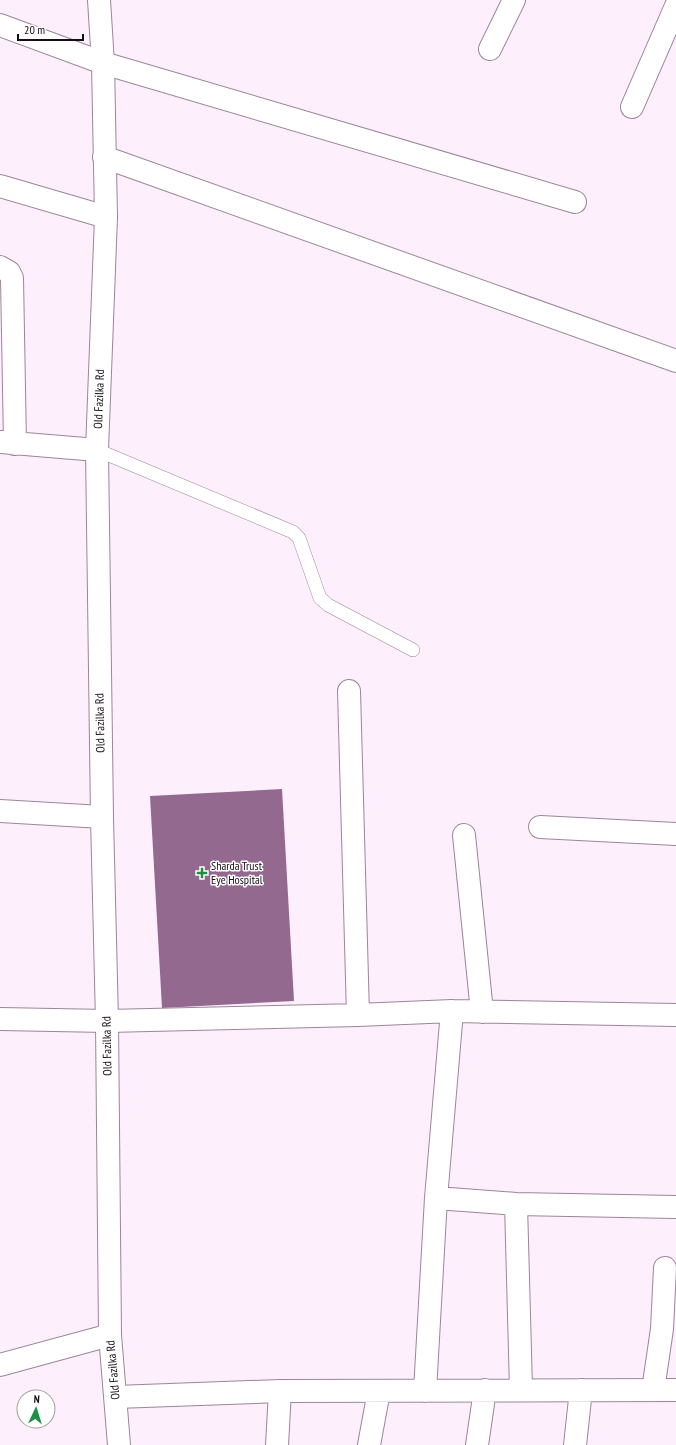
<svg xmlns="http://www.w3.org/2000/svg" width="676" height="1445" font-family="'PT Sans Narrow',sans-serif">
<rect width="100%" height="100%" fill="#feeffc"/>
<!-- building -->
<path fill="#94698f" d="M282,789L294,1001L162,1008L150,796Z"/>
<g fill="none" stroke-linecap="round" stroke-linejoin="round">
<!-- lane casing -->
<g stroke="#9c8599" stroke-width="14">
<path id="lane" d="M97,450L293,532L299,538L320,598L328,605L413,650"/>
</g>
<!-- street casing -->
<g stroke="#9c8599" stroke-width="24">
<path id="street" d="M0,25L103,63L575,202
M490,49L514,0
M632,107L676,6
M104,157L676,361
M0,186L106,217
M0,267L9,272L12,278L15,444
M1,442L97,450
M349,691L358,1015
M0,811L102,817
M540,827L676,834
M464,835L482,1012
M0,1019L107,1021L358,1015L452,1011L676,1015
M436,1198L516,1204L676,1207
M516,1204L521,1389
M0,1365L110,1335
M653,1390L662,1329L665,1268
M425,1391L436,1198L452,1011
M116,1397L280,1391L676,1390
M277,1445L280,1391
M369,1445L379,1391
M477,1445L485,1390
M575,1445L581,1390"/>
</g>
<!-- secondary casing -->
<g stroke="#9c8599" stroke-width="24">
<path id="secondary" d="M99,0L103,63L106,217L97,450L102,817L107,1021L110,1335L119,1445"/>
</g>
<!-- lane -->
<use href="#lane" stroke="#fff" stroke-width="13"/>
<!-- street -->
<use href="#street" stroke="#fff" stroke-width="22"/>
<!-- secondary -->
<use href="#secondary" stroke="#fff" stroke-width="22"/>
</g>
<!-- markers -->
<path fill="#1f8e46" stroke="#fff" stroke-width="1.5" d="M200 867h4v4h4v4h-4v4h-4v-4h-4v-4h4z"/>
<g text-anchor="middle" stroke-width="3" stroke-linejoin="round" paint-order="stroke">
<!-- street labels -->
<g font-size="12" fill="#160e15" stroke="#fff">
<text transform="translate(99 399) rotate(-88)" y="4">Old Fazilka Rd</text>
<text transform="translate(100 723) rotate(-91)" y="4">Old Fazilka Rd</text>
<text transform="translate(107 1046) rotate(-91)" y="4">Old Fazilka Rd</text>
<text transform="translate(113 1370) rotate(-95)" y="4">Old Fazilka Rd</text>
</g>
<!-- poi labels -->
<g font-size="12" fill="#160e15" stroke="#fff" text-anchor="start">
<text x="211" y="870">Sharda Trust<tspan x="211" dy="14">Eye Hospital</tspan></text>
</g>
</g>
<!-- north arrow -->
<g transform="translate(36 1409) rotate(4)"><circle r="19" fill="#ffffff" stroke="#a29fa1"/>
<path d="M0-3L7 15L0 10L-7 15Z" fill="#1f8e46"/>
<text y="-6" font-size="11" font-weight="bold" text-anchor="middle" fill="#160e15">N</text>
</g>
<!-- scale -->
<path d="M18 34v6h65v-6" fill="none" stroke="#160e15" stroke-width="2"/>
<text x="24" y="34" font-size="12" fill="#160e15" stroke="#ffffff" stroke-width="3" paint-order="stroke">20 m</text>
</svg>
